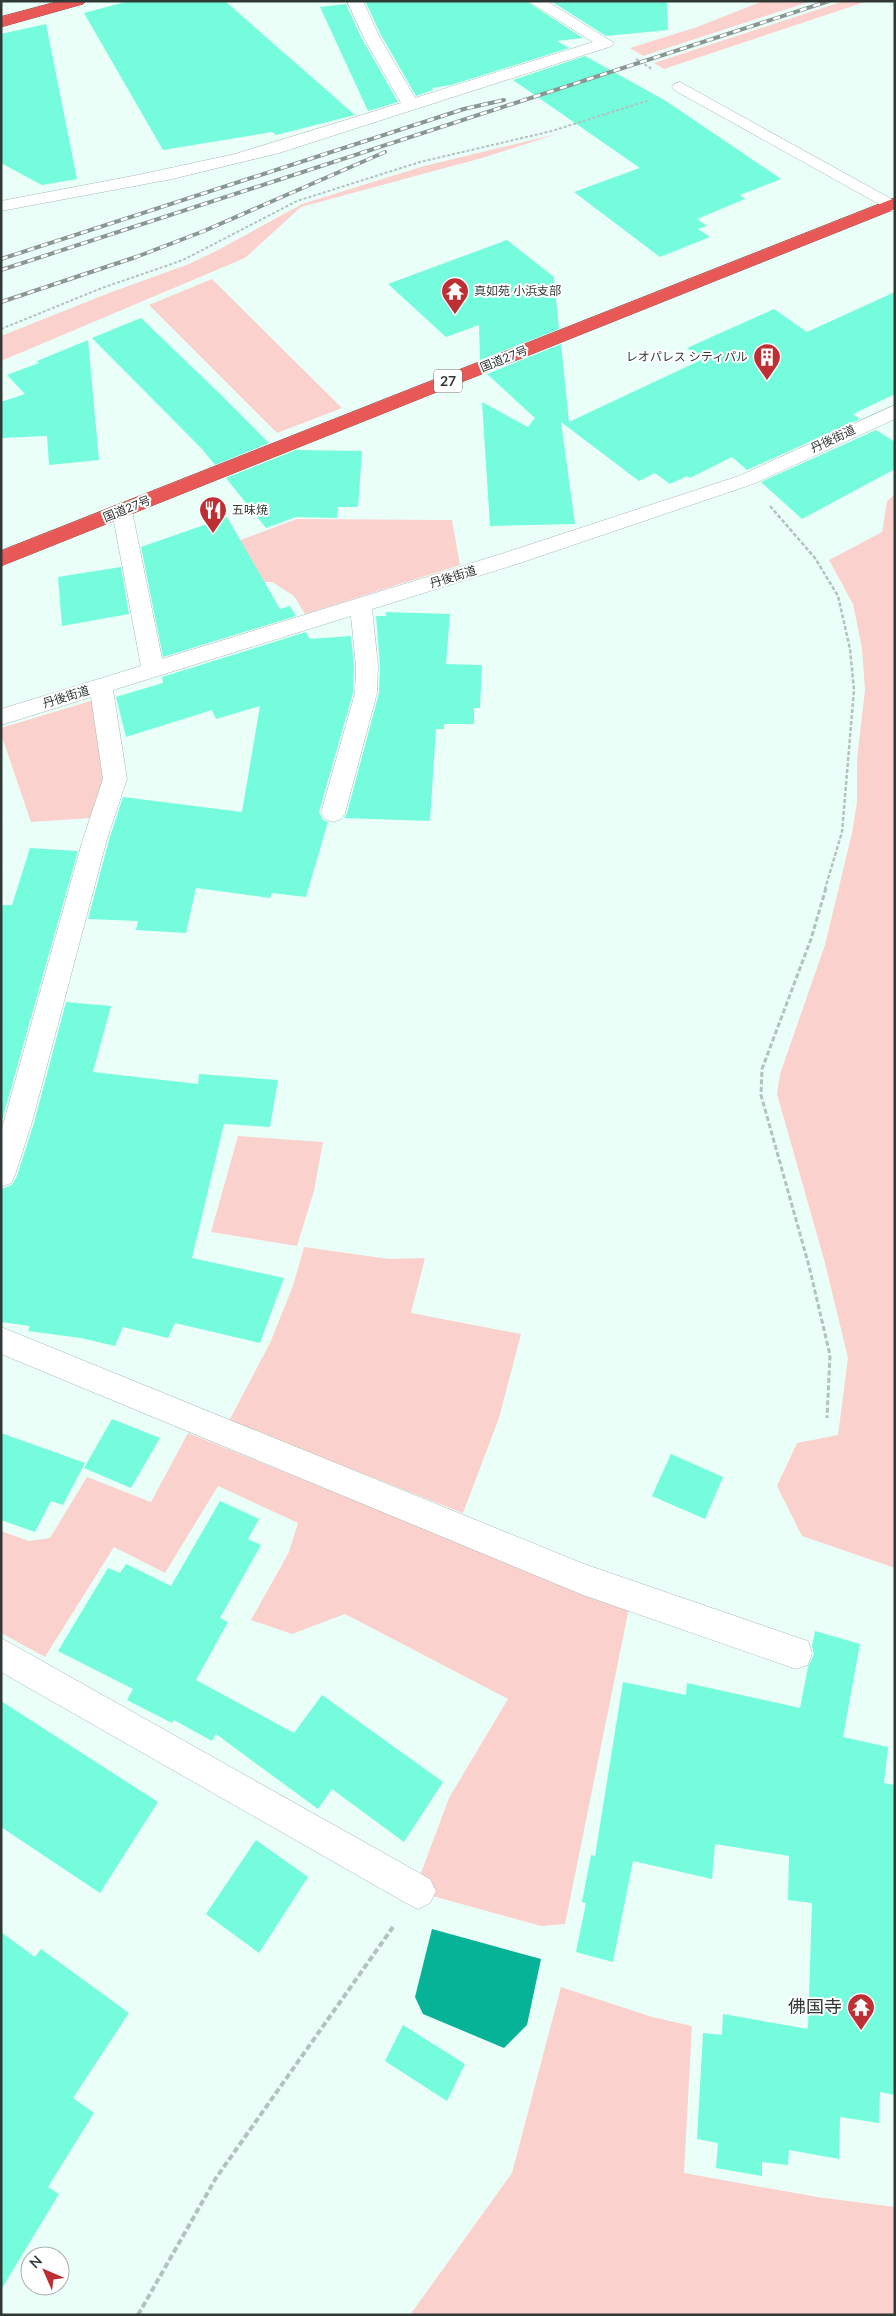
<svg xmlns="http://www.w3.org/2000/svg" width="896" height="2316" font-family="Lato,'Noto Sans JP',sans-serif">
<rect width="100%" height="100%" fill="#ebfff9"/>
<!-- green -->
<path fill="#fbd1cd" d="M763,1H812L643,56L630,48L697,27Z
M844,1H868L664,69L654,63Z
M557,134L482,158L301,207L245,258L1,361V336L109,293L189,264L218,250L302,204L424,166Z
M212,279L342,408L277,433L149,305Z
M895,494V1568L802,1536L777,1486L797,1443L838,1435L848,1358L825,1263L777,1094L780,1074L825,945L852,833L857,802V759L865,690L862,648L853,604L829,560L882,532L887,501Z
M297,519L452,520L460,565L305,614L294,596L272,582L198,583L192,558Z
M94,700L106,778L91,818L31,822L1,734V728Z
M238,1136L323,1142L314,1191L297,1246L211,1232Z
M304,1247L389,1259L425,1258L411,1313L521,1334L499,1418L463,1513L229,1421L270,1343L293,1286Z
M188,1433L578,1591L629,1608L565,1924L541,1926L429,1895L421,1873L449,1798L508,1699L345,1614L292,1634L251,1620L289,1552L298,1523L218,1486L165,1573L114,1547L45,1657L1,1633V1531L29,1541L50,1538L87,1477L151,1502Z
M561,1987L652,2017L692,2026L684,2173L817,2197L895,2207V2315H410L512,2173Z"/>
<!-- water -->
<path fill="#07b397" d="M432,1929L541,1959L527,2025L504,2048L423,2014L415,1997Z"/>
<!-- building -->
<path fill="#75fcdd" d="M129,1H225L355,115L276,135L272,132L163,150L84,13Z
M365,1H526L583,38L557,41L569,48L451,85L432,88L433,90L416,96L381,35Z
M551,1H667L668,30L606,36Z
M346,4L361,37L398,102L368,111L320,7Z
M46,24L77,179L42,185L1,163V34Z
M585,56L666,101L781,179L740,195L745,199L697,219L707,226L698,229L710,237L660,257L574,192L640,168L513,80Z
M507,240L554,277L559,329L480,360L479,325L446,337L388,284Z
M895,292V394L853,414L860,419L747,470L732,457L690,478L687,476L670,484L655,473L639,481L561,422L575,524L490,526L482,402L528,427L535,418L487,374L561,344L569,422L703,359L687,348L774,309L807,332Z
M141,318L216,390L269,443L215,465L202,449L92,338Z
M88,340L99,460L49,465L47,436L1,438V402L25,394L7,375L39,363L37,361Z
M876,430L895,442V469L802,519L761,482Z
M296,450L362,451L358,507H338L337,518L296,517L266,528L226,478Z
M227,517L280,609L290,606L296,616L163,657L141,547Z
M121,567L129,614L62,626L58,577Z
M386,612L450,614L446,664L482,665L480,708H474V724H444V729H436L430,821L344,818L347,813L379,693L380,666L376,616H386Z
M306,632L310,639L351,636L354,666L353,693L319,812L323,820L328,822L306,897L272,893L270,898L196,888L186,933L136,930L138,921L88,919L109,840L123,797L242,812L260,706L216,719L212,710L126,737L116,697L163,683L162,677Z
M30,848L78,851L1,1124V905H12Z
M66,1002L111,1006L93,1072L198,1084L199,1074L278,1080L270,1127L224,1124L192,1258L284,1278L260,1343L175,1323L168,1338L123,1327L115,1346L81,1338L28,1331L30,1326L1,1322V1189L12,1185L17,1176L34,1123Z
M112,1419L160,1438L131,1488L84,1468Z
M1,1433L85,1463L63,1505L51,1501L35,1532L1,1520Z
M671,1454L723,1477L705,1519L652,1496Z
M220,1501L259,1519L248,1539L261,1545L220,1618L228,1622L196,1680L294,1733L322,1695L443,1782L404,1842L332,1789L318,1809L216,1734L212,1741L174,1720L172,1723L127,1700L133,1689L58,1651L108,1568L120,1573L126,1564L171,1586Z
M815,1631L860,1644L843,1737L888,1747L884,1783L895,1785V2095L880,2092L879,2123L840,2117L839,2159L789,2150L788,2165L762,2162V2176L716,2168L718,2143L697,2139L703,2033L722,2035L723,2014L808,2029L812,1903L788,1900L789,1856L715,1844L712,1879L633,1861L613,1962L576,1952L586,1903L582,1902L591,1855L595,1856L623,1682L686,1695L687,1683L800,1708L808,1667L814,1654L812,1646Z
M1,1701L158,1802L100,1893L1,1827Z
M256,1840L308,1877L259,1953L206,1914Z
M1,1932L35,1957L41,1949L129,2013L73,2098L94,2113L48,2187L59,2194L1,2290Z
M403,2025L465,2064L447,2101L385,2061Z"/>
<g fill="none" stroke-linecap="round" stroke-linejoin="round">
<!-- minor casing -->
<g stroke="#a7bab4" stroke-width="1">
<path id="minor" d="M347,1H363L379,36L415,98L593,42L528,1H547L614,43L612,46L279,153L172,179L1,211V201L138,175L235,154L401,103L363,36Z
M680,82L895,201V213L674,90L672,87L674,84Z
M895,405V419L753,484L517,564L372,609L378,666L377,693L345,813L341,819L333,822L325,819L321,813L355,693L356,666L351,616L113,690L127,779L107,839L32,1122L15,1175L11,1183L1,1187V1132L83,839L103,779L91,697L1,725V709L141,666L112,511L115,506L122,504L129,506L132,511L162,659L501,554L739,476Z
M1,1327L584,1564L796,1637L808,1641L812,1653L808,1665L796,1669L583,1595L1,1354Z
M1,1638L430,1879L436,1891L430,1903L418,1909L406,1903L1,1672Z"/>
</g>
<!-- highway casing -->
<g stroke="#a74d4b" stroke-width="1">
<path id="highway" d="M60,1H86L83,4L1,27V17Z
M895,198V209L1,566V551Z"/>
</g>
<!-- path-far3 -->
<path stroke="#b2c2bd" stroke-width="2" stroke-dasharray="3 2" stroke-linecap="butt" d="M636,59L652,69
M1,329L102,288L183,260L297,201L420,162L552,131L650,100"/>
<!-- path-far2 -->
<path stroke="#b2c2bd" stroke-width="2.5" stroke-dasharray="4 2" stroke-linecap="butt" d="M770,506L815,558L838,596L850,649L854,690L842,832L825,889"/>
<!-- path-far1 -->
<path stroke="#b2c2bd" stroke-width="3" stroke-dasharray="5 2.5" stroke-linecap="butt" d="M826,888L811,939L762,1069L761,1095L809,1266L830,1355L827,1418"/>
<!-- path -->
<path stroke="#b2c2bd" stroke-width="4" stroke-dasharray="6 3" stroke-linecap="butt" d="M138,2315L216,2178L393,1927"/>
<!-- minor -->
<use href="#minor" fill="#fff" fill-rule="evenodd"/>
<!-- highway -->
<use href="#highway" fill="#e75856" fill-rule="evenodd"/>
<!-- rail casing -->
<g stroke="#899793" stroke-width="4">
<path id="rail" d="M1,259L464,109L504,100
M1,270L829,1
M1,302L136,257L204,231L385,152"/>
</g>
<!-- rail -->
<use href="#rail" stroke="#fff" stroke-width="2.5" stroke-dasharray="7" stroke-linecap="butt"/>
</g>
<!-- icons -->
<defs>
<g id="temple-pin" transform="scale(1.4375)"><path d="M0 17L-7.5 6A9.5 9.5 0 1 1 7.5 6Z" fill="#be2f34" stroke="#fff"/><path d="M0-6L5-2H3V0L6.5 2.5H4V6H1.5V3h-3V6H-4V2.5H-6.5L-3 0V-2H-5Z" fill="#fff"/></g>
<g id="building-pin" transform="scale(1.4375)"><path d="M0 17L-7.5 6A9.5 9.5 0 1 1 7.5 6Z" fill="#be2f34" stroke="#fff"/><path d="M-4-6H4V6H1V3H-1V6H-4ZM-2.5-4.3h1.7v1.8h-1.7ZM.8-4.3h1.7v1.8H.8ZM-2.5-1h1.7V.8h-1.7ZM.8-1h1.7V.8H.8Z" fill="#fff"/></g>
<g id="restaurant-pin" transform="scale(1.4375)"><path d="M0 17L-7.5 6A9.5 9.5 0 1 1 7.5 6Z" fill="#be2f34" stroke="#fff"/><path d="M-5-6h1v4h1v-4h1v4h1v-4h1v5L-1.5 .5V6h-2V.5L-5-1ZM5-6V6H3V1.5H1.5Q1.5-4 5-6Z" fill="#fff"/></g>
</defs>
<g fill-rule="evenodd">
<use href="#temple-pin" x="455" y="291"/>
<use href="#building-pin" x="767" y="357"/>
<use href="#restaurant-pin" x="213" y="510"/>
<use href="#temple-pin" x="861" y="2007"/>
</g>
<g text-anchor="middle" stroke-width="4" stroke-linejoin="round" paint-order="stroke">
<!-- far-poi labels -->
<g font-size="12" fill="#313936" stroke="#fff" text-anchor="start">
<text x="474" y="295">真如苑 小浜支部</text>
<text x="748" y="361" text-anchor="end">レオパレス シティパル</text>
<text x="232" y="514">五味焼</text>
</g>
<!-- far-street labels -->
<g font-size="12" fill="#313936" stroke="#fff">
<text transform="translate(504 359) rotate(-22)" y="4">国道27号</text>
<text transform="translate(833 439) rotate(-25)" y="4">丹後街道</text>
<text transform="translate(127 509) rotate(-22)" y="4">国道27号</text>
<text transform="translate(453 577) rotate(-17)" y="4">丹後街道</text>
<text transform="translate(66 697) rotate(-17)" y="4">丹後街道</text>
</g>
<!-- shield labels -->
<rect fill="#fff" stroke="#6f7472" stroke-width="1" x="434" y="369.5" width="28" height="23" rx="4"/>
<g font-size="14" font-weight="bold" fill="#313936">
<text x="448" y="386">27</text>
</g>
<!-- near-poi labels -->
<g font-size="18" fill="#313936" stroke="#fff" text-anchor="end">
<text x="842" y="2013">佛国寺</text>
</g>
</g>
<!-- border -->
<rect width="896" height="2316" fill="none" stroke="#313936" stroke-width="5"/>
<!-- north arrow -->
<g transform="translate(45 2271) rotate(315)"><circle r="24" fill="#ffffff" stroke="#adb0af"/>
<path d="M0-4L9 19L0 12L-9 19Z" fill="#be2f34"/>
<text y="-8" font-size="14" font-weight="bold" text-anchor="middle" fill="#313936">N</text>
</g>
</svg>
